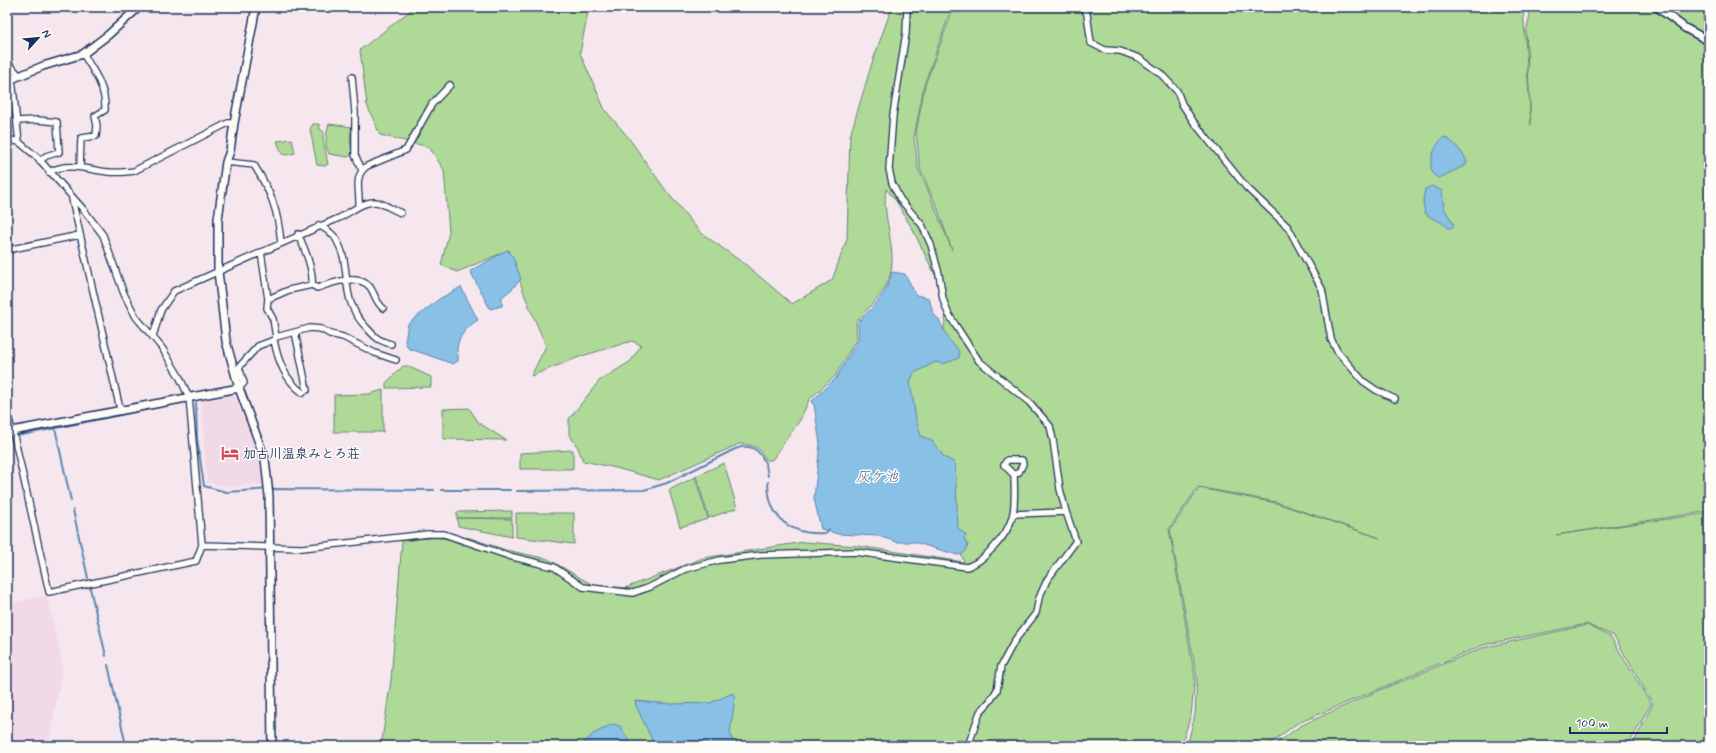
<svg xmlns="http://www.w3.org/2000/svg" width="1716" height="753" font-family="Mynerve,'Klee One',sans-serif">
<rect width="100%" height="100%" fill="#f6e7ee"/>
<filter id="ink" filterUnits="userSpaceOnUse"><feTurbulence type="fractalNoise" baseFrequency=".025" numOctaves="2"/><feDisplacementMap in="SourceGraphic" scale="8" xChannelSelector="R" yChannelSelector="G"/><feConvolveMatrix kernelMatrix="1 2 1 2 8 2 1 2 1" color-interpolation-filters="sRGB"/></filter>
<g filter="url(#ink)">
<!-- built -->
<path fill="#f1d9e8" d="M234,395L249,427L264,484L232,487L207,483L201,401Z
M47,595L63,666L48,746H7V604Z"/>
<!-- green -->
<path fill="#afd996" stroke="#65847a" d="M415,7H589L580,53L605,110L628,137L667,192L700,232L746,265L792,304L832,280L847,239L850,136L872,63L892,7H952L924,85L914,138L918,169L927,188L952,250L937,207L920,169L916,133L925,85L954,7H1523L1531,125L1526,31L1530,16L1527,7H1709V511L1556,535L1709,513V746H1632L1653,704L1614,636L1586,624L1483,645L1296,724L1267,746H1187L1195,715L1197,678L1170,530L1199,488L1276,503L1380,538L1276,502L1198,487L1169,529L1195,678L1191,715L1181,746H381L391,680L402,541C421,539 447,533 463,546L467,537L506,550L548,559L591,584L625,588L703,558L804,542L858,546L964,562L919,440L905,379L941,350L947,307L936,277L913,230L896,201L886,189C881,218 900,254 888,281C882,297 867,309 856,322L857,338L835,376L809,400L800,420L772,460H766C759,446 754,445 739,444L659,480L616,468L583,461L578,448L569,434V419L599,381L631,361L641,345L632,341L582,356L531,376L546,346L526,299L509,250L457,272L441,265L449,232L444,170L429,147L380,135L367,105L360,50Z
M313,124H319L320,129L324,132L323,139L328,164L325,166L317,165L310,129Z
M329,124L352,127L350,138L352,154L348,157L329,154C324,145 326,134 329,124Z
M292,139L295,153L287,155L282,154L277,141Z
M403,366H407L429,376L431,377V387L386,388V383Z
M383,390V432H334V395L369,394Z
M469,408L479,423L506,440L443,439V409Z
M573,450V469H520V453Z
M724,463L737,508L709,518L696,476Z
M695,477L708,519L680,527L669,490Z
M512,511V518H457V512Z
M516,513H574V544L516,537Z
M457,518L512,519V537L458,526Z
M1587,625L1611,637L1651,704L1628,746H1273L1300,726L1380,690L1482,648Z"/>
<!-- water -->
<path fill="#88c0e6" stroke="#5c86b0" d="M1444,137C1452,140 1464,153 1467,162L1464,166L1439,178C1423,173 1434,144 1444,137Z
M1432,186L1442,191L1444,208L1454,225L1453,228H1448C1441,220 1432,220 1425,213L1423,201L1425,189Z
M507,250L512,255L521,279L512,289L502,297V306L490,309L470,271Z
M892,272L905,274L916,295L929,298L933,313L939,320L949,340L957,348L959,352V358L943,364L936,362L914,373L910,382L916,419L921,436L932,441L944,457L955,463L958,528L966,535L964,539L968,545C966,552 964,554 957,555L914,542H897L878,536L838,534L821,529L814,498L820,444L814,405L811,402L836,378L859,338L858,323L860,320C875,305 888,293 892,272Z
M461,287L478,320C468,326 459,335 457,348C457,353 459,356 458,361L453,364L408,348L405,341L408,324L439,299Z
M733,693L735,698L730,732L734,746H703L695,741L684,740L673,746H655L636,706L635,701L671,704L710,703Z
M613,724L620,726L632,746H581L593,734Z"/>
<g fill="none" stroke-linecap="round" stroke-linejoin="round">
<!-- stream -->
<path stroke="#5c86b0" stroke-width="2" d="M196,403L197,438L204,486L226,492L271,489L434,490
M55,428L71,501
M17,436L179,403
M7,437H10
M768,482C768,519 791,536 827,533L829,529
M441,490H510
M517,491L644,490L667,483L735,449C756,441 766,457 768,476
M73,510L88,578
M90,588L106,656
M108,665L125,741"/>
<!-- street casing -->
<g stroke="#1b2f5e" stroke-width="8">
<path id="street" d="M907,7L906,33L893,115L889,169L892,183L900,199L922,225L931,245L939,274L943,299L948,313L956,326L979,361L1029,402L1050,426L1053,440L1060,489L1066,512
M1083,7L1087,14L1091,43L1105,50L1120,51L1139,58L1160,73L1177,91L1182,104L1193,121L1246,187L1288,227L1297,244L1322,289L1331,339L1337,351L1363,381L1376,390L1395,399
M7,62L20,76
M352,77L355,112V155L362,170
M12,79L19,142
M17,121L38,120L57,122L59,152L46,156L40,161
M7,139L19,142L38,158L83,209L103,235L124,294L136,317L162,348L179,376L189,397L202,545L196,561L49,592L15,440L7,413
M226,162L254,165C271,192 278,210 281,243
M80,167L81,138L96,136L97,126L95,116L105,110C106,88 94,71 83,54
M49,172C68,161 89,170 108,172C117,173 125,172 134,171L228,123H234
M72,199L120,409
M359,205C360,191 353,176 367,166L406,150L432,104L450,85
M319,225C325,229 333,233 336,239C354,269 337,297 366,327C375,337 377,340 391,344
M298,234C304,247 314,271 312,285
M7,250L80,235
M261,252L268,299
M153,336L161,310L174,291L339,218C351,212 367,198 380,203C387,206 394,210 401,213
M276,337L295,332
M274,340C278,361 285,380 303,393
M239,388L244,383L239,367L258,346L274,340L276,337L273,319L267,308L268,299L289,290L312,285L317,288C332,283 357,273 370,287C375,294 375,301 383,308
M307,390L295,332L310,328L321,329L330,334L343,337L375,353L396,360
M202,545L302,548L428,534H444L509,556L554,567L583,587L633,593L650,587L685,569L720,560L761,555L856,552L967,567C980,562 984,557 994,547C1017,523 1015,506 1014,475L1004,465L1007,460H1022L1023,464L1019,472L1014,475
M968,746L980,712L990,701L997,690L1001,666L1015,640L1036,613L1039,598L1047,580L1076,541L1066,512L1014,514"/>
</g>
<!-- secondary casing -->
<g stroke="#1b2f5e" stroke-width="10">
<path id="secondary" d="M256,7L234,123L230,151L226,162L218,219V271L226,341L239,388L265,459L269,496L272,746
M1657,7L1685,28L1709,41
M7,81L43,66L83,54L108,35L139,7
M7,432L239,388"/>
</g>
<!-- street -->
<use href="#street" stroke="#fdfcf7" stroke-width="5.5"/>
<!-- secondary -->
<use href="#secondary" stroke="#fdfcf7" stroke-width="7"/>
</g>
</g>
<!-- icons -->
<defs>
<g id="hotel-bare" transform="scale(1.38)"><path d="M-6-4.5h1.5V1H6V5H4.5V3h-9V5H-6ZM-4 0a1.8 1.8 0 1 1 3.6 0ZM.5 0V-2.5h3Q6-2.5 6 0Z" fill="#d1495b" stroke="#fdfcf7" stroke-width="2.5" paint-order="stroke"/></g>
</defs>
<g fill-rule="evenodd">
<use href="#hotel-bare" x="230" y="453"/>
</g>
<g text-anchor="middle" stroke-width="3" stroke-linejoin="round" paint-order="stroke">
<!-- poi labels -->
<g font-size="13" font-weight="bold" fill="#1b2f5e" stroke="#fdfcf7" text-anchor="start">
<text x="243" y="458">加古川温泉みとろ荘</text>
</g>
<!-- water labels -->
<g font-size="14" font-style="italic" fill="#3c5a87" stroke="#fdfcf7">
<text x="877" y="481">灰ケ池</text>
</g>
</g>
<!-- margin -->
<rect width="1716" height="753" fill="none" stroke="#fdfcf7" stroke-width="24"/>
<rect x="12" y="12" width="1692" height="729" fill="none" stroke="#1b2f5e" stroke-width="1.5" filter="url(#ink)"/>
<!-- north arrow -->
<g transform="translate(38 38) rotate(63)" stroke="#fdfcf7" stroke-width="3" paint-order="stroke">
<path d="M0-3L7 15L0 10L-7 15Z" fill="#1b2f5e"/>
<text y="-6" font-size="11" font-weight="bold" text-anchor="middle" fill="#1b2f5e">N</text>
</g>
<!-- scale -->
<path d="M1570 727v6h97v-6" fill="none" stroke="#1b2f5e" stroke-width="2"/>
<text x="1576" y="727" font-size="12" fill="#1b2f5e" stroke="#fdfcf7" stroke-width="3" paint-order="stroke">100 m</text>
</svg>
